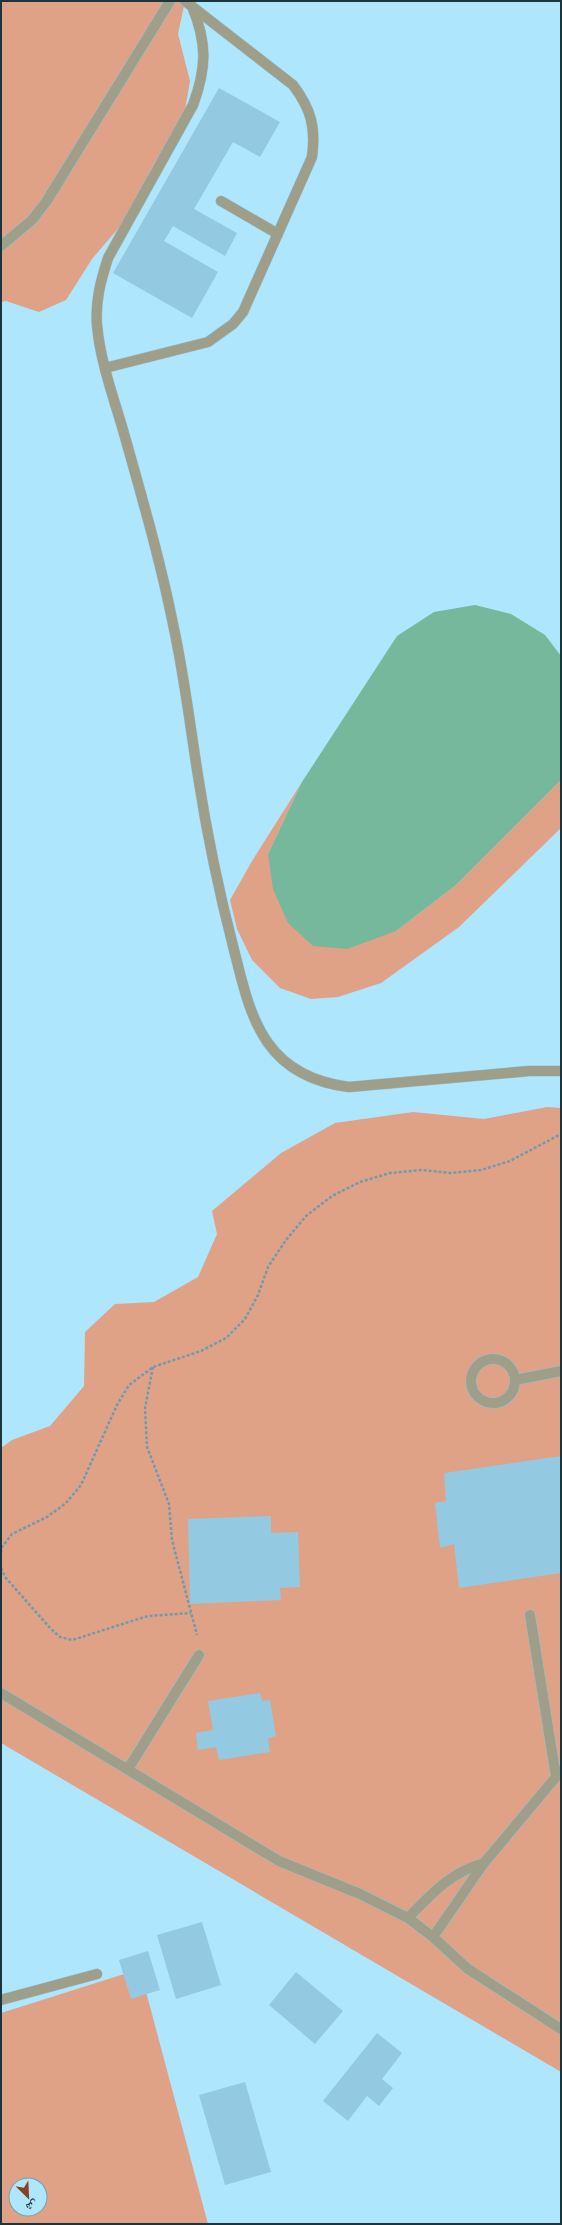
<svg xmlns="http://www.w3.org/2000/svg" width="562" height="2225" font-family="'Titillium Web','Noto Naskh Arabic',sans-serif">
<rect width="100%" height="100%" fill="#aee6fd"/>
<!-- green -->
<path fill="#dfa287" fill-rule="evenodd" d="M1,1H185L178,34L190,81L183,122L155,162L122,224L92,259L66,300L39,312L6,301L1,302Z
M561,780V828L459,927L381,983L338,997L311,999L280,988L252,960L237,929L230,900L252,861L302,782L268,854L396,931L456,885Z
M547,1107L561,1108V2072L1,1743V1448L12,1440L50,1426L84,1386L85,1332L115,1304L154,1302L198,1277L217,1234L212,1211L281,1153L335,1123L413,1112L484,1119Z
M140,1969L208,2224H1V2013ZM16,2185H40V2209H16Z"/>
<!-- water -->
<path fill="#75b89b" d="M475,605L511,614L545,635L561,656V780L456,885L396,931L347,949L313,946L288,923L273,889L268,854L302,782L397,636L434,612Z"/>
<!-- building -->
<path fill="#93cae1" d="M219,88L280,122L260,157L233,142L194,209L237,233L225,256L173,226L164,241L218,272L192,318L113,273Z
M561,1456V1573L459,1588L454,1544L440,1548L435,1503L446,1501L444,1473Z
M271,1516V1533L298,1532L300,1587L280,1588L281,1600L190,1604L188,1519Z
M260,1693L262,1701L270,1700L276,1736L268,1738L270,1752L219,1760L216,1747L198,1750L196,1733L213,1730L208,1701Z
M202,1922L221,1985L176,1999L157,1935Z
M148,1951L160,1990L131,1999L119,1960Z
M296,1972L343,2011L315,2044L269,2005Z
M377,2033L402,2053L382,2079L393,2088L379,2106L367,2096L348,2121L323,2101Z
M245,2082L271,2172L225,2185L199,2095Z"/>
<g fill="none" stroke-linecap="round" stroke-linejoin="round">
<!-- street casing -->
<g stroke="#91c2d7" stroke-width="11">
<path id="street" d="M192,6C207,43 207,67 193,105L108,258C101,280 95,301 97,325C100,360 113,396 123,430C141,494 160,559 173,624C184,674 190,725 198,776C207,835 219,892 234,950C242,981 249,1016 268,1043C287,1070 317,1083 349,1087L529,1071H561
M221,201L278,234
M1,246L32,220L46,202L170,1
M105,368L208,342L233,324L243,312L312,157C316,127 311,109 293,85L185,1
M471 1381a22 22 0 1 1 44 0a22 22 0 1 1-44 0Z
M515,1380L561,1371
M530,1615L556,1777
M1,1693L279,1861L360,1894L408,1918L433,1937L468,1969L561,2029
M128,1769L199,1655
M408,1918C431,1894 451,1872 484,1863
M433,1937L484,1863L561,1771
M1,2000L97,1974"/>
</g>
<!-- path -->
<path stroke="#719bac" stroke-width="2.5" stroke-dasharray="3 2" stroke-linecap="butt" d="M153,1367L145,1408L147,1447L169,1504L172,1540L197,1635
M1,1553L2,1547L12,1534L47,1517L66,1503L81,1485L117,1405L129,1385L153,1367L201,1351L226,1338L245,1319L258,1295L268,1267L286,1240L306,1216L332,1196L360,1182L390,1173L422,1170L452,1173L481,1170L510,1161L561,1134
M1,1568L5,1577L51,1629L60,1637L72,1640L148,1616L191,1613"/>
<!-- street -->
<use href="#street" stroke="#9f9e89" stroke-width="10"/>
</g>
<!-- border -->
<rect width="562" height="2225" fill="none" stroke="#1d343d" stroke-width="4"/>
<!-- north arrow -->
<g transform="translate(28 2197) rotate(156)"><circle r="19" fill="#aee6fd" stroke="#749fb0"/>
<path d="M0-3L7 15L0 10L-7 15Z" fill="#89421f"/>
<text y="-6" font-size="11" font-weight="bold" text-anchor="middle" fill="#1d343d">ش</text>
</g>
</svg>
